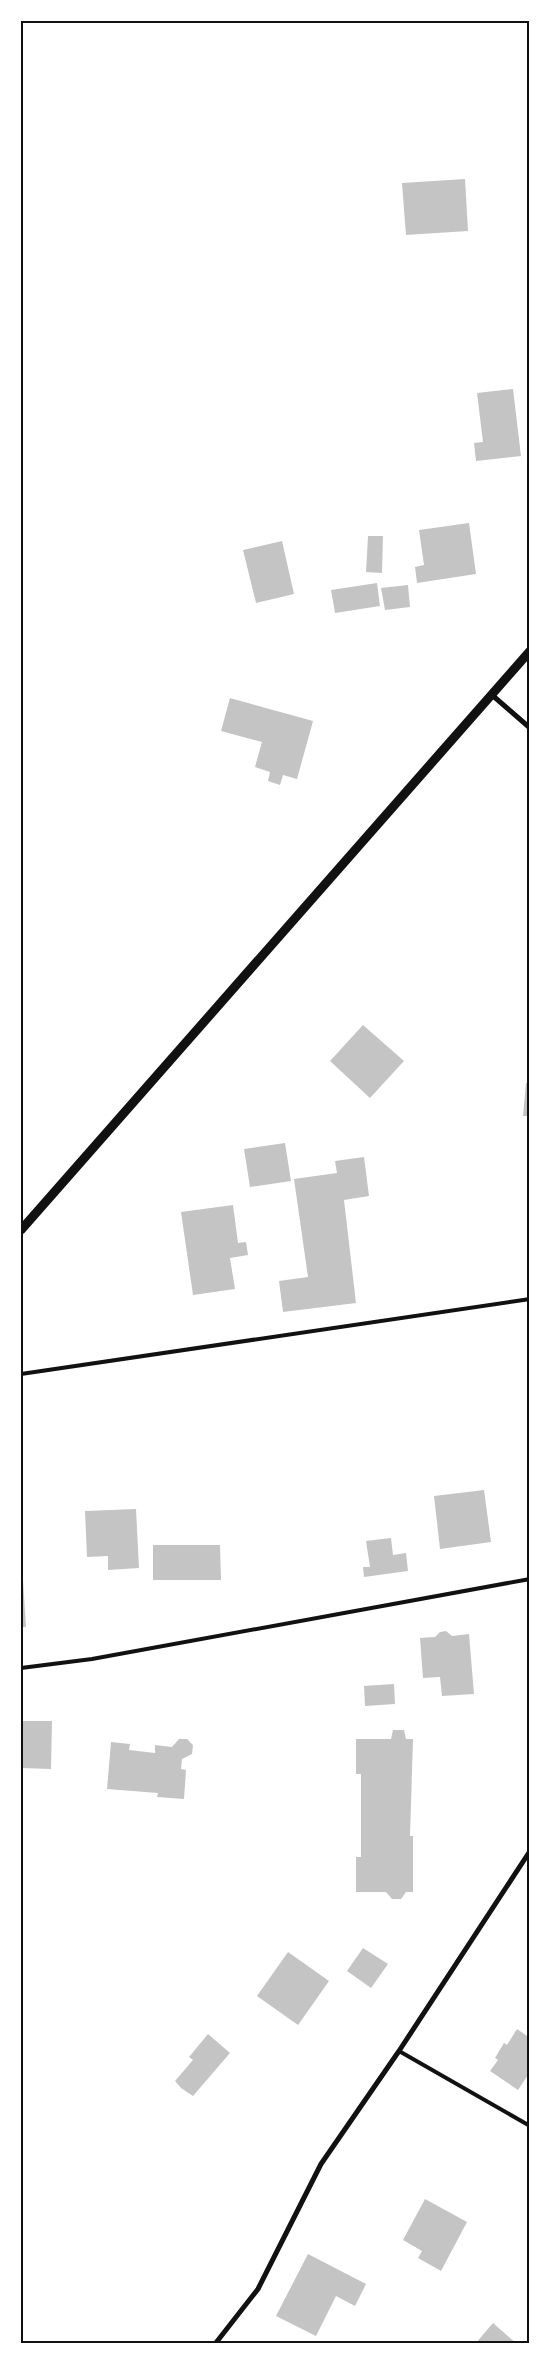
<svg xmlns="http://www.w3.org/2000/svg" width="551" height="2365" font-family="Inter,sans-serif">
<rect width="100%" height="100%" fill="#fff"/>
<!-- building -->
<path fill="#c4c4c4" d="M465,179L468,231L406,235L402,183Z
M513,389L521,456L476,461L474,443L483,442L477,393Z
M469,523L476,574L417,583L415,567L424,565L419,530Z
M368,536H383L382,573L366,572Z
M282,541L294,594L256,603L243,550Z
M377,583L380,606L335,613L331,590Z
M408,585L410,607L385,610L381,588Z
M230,698L313,721L297,779L283,775L280,785L268,781L270,772L255,767L262,742L221,731Z
M363,1025L404,1061L370,1098L330,1061Z
M526,1083H530V1116H523Z
M285,1143L291,1181L250,1187L244,1149Z
M364,1157L369,1196L344,1200L356,1303L283,1312L279,1281L308,1277L294,1179L337,1173L335,1161Z
M233,1205L238,1243L246,1242L248,1255L230,1258L235,1289L193,1295L181,1212Z
M484,1490L491,1542L440,1549L434,1496Z
M136,1509L139,1568L108,1570V1556L87,1557L85,1511Z
M391,1538L393,1555L406,1553L408,1571L364,1577L363,1567H370L366,1541Z
M153,1545H220L221,1580H153Z
M21,1580H23L26,1627H21Z
M446,1631L452,1636L469,1634L474,1694L442,1696L440,1677L423,1678L420,1638L435,1637L440,1632Z
M394,1684L395,1704L365,1706L364,1686Z
M22,1721H52L51,1769L21,1768Z
M393,1730H404L406,1739H413L410,1836H413V1892H406L401,1899H392L386,1892H356V1857H361V1774H356V1739H391Z
M179,1739H187L193,1745L192,1754L182,1759L181,1769L186,1770L184,1799L157,1797L158,1793L107,1789L111,1742L130,1744L129,1750L155,1753V1745L172,1747Z
M363,1948L388,1964L371,1988L347,1971Z
M288,1952L329,1981L298,2025L257,1996Z
M517,2029L530,2038V2072L518,2090L490,2071L498,2060L495,2058L504,2043L507,2045Z
M208,2034L230,2053L193,2096L181,2088L175,2081L193,2060L189,2057Z
M425,2199L467,2222L441,2271L418,2258L422,2251L403,2240Z
M308,2254L366,2284L355,2306L336,2296L316,2336L276,2316Z
M493,2323L517,2344H475Z"/>
<g fill="none" stroke-linecap="round" stroke-linejoin="round">
<!-- service -->
<path stroke="#111" stroke-width="4" d="M21,1374L530,1299
M21,1668L92,1659L530,1579
M399,2051L530,2126"/>
<!-- minor -->
<path stroke="#111" stroke-width="5" d="M492,695L530,728
M215,2344L258,2289L321,2164L399,2051L530,1851"/>
<!-- tertiary -->
<path stroke="#111" stroke-width="9" d="M21,1230L530,651"/>
</g>
<!-- border -->
<rect width="551" height="2365" fill="none" stroke="#ffffff" stroke-width="45"/>
<rect x="22" y="22" width="506" height="2320" fill="none" stroke="#111" stroke-width="2"/>
</svg>
